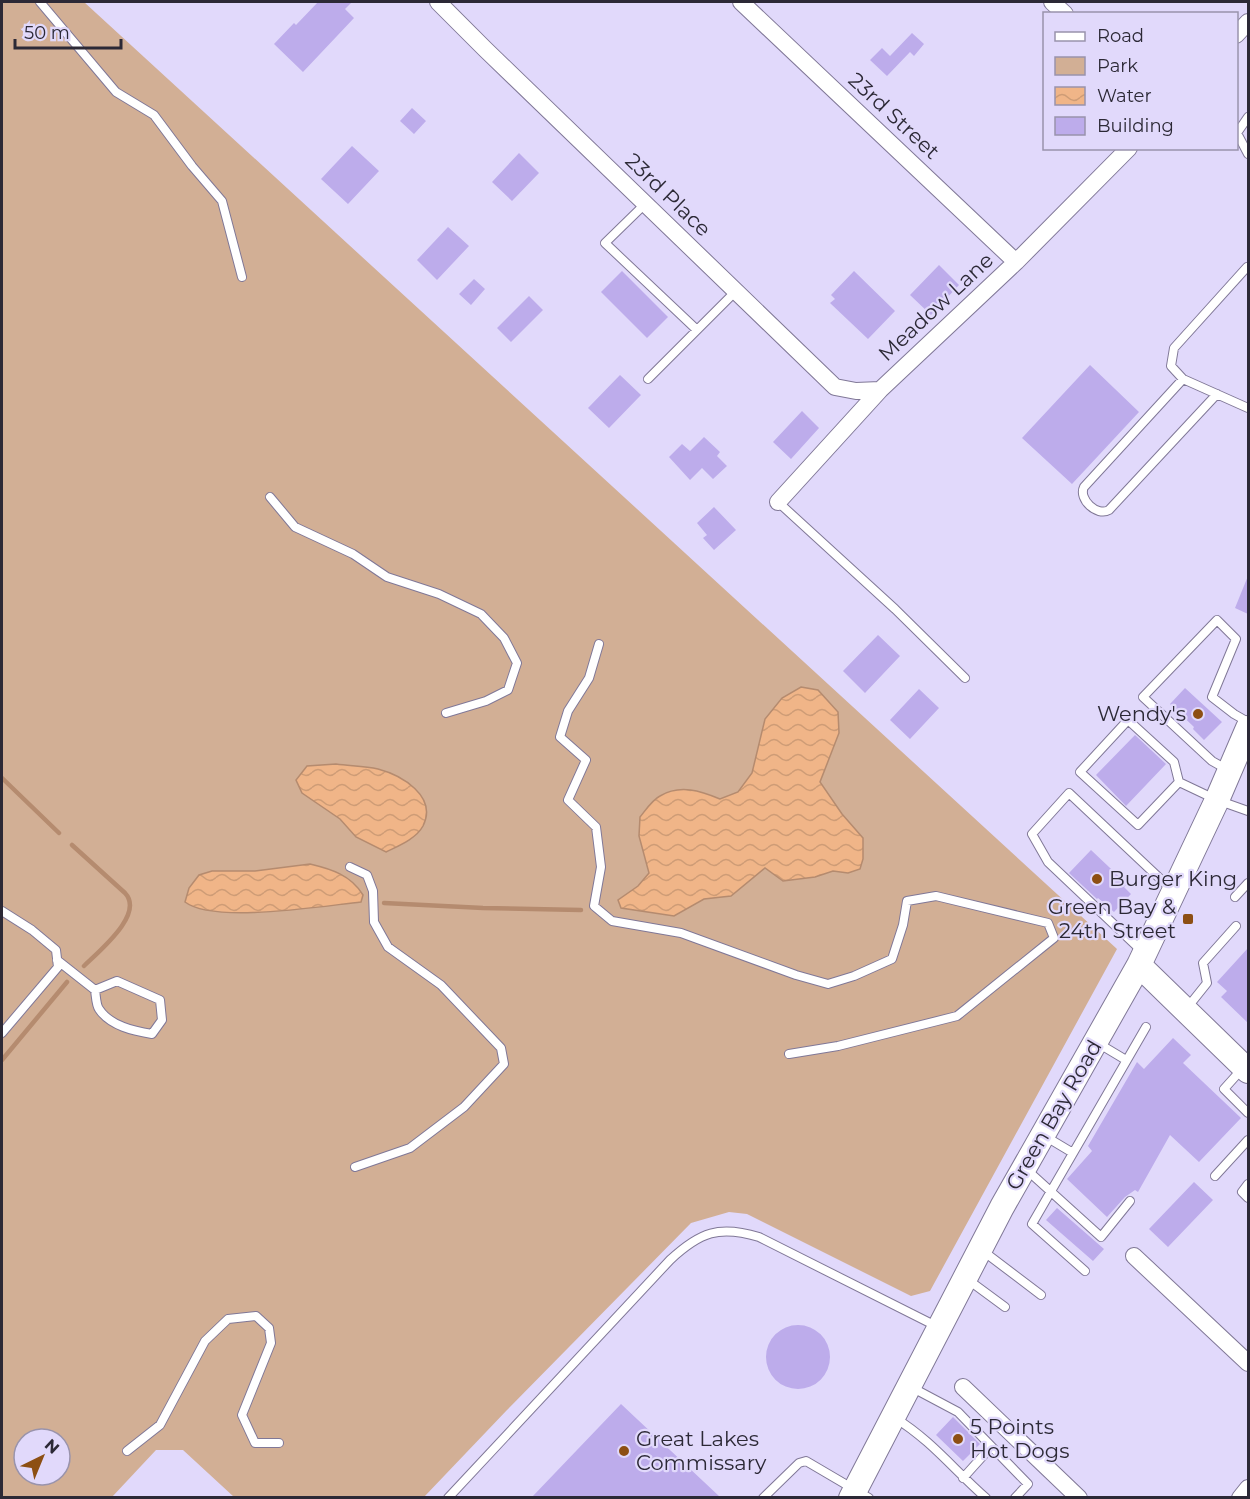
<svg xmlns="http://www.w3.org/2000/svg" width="1250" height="1499" font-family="Montserrat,sans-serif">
<defs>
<pattern id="water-waves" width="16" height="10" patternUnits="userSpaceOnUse" patternTransform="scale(1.5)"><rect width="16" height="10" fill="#f0b588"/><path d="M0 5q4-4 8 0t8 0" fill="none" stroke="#ce9c76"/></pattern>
</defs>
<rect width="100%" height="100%" fill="#e1d9fb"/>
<!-- green -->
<path fill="#d2af95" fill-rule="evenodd" d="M2,2H84L1117,949L930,1291L911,1296L747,1214L729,1212L691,1223L507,1410L424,1497H234L183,1450H156L112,1497L2,1498ZM24,1439H60V1475H24Z"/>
<!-- water -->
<path fill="url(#water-waves)" stroke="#b58b6f" stroke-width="1.5" d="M801,687L818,690L838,712L839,733L820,782L842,814L863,838V859L860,869L848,873L833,871L815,877L783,881L765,868L731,896L704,899L674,916L621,908L618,900L638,886L649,873L639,836L640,817C645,811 652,800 660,796C680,784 701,791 720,799L738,792L752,773L765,719L782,698Z
M336,764C350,766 364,766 378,769C401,775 438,796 423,826C416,839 398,846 386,852L356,837L340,819L302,793L296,780L307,766Z
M310,864C331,869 351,875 363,895L361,902C322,906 214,924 185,902L189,888L199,875L212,871H255Z"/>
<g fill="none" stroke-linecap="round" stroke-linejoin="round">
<!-- stream -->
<path stroke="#b58b6f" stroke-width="4.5" d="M2,778L59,833
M72,845L125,893C145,914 99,951 84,966
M384,903L483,908L581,910
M2,1060L67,982"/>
</g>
<!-- building -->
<path fill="#bdaceb" d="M318,2H352L345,9L354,18L303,72L274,44L294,23L296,25Z
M912,33L924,44L914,56L910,52L887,76L870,60L882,48L890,56Z
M412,108L426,121L414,134L400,121Z
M352,146L379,171L348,204L321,179Z
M519,153L539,173L512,201L492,182Z
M448,227L469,246L437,280L417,260Z
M939,265L959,285L931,315L910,295Z
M622,271L668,317L647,338L601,292Z
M854,271L895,311L868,339L830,303L835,299L831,295Z
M474,279L485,289L471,305L459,294Z
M529,296L543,310L511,342L497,328Z
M1090,365L1139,412L1072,484L1022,438Z
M620,375L641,395L609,428L588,408Z
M802,411L819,428L791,459L773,442Z
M704,437L720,452L717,456L727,466L713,479L702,468L690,480L669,457L682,444L690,451Z
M714,507L736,530L714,550L703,538L707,535L697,523Z
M1248,576V614L1235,608Z
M878,635L900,656L865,693L843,671Z
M1185,688L1222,722L1204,740L1193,729L1194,727L1170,704Z
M919,689L939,708L910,739L890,720Z
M1135,735L1166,764L1126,806L1096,775Z
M1091,850L1127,884L1124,887L1131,894L1114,912L1098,898L1097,899L1069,873Z
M1248,948V1023L1221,997L1227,991L1217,982Z
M1173,1038L1191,1055L1183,1063L1241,1118L1199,1162L1170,1135L1138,1192L1135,1190L1125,1197L1107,1217L1067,1179L1092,1151L1088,1146L1137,1062L1144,1069Z
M1194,1182L1213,1200L1168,1247L1149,1229Z
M1057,1208L1104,1249L1093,1261L1046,1220Z
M766 1357a32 32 0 1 1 64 0a32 32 0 1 1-64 0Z
M621,1404L720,1497H532Z
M953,1417L980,1444L963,1461L936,1435Z"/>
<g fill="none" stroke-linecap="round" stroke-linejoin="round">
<!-- lane casing -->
<g stroke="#807897" stroke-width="10">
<path id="lane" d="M40,2L116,92L154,115L192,166L222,201L242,277
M1248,117L1237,133L1248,154
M645,204L605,243L697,330
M1247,267L1174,348L1171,366L1183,379L1248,408
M648,379L736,291
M1183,379L1084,487C1078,499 1097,517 1109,510L1217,394
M270,497L295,527L353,554L387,577L439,594L481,614L504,638L517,663L508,690L486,701L446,713
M778,502L895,609L965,678
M599,644L589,678L568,711L560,737L586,760L568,800L596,827L601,867L594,906L612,921L681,933L796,975L828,984L854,976L892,959L903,925L907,901L936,896L1048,923L1054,938L957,1016L838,1046L789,1054
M1128,720L1174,762L1179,782L1138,825L1080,772Z
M1228,770L1212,761L1143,697L1217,620L1236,639L1212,697L1234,714L1248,722
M1179,782L1217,800L1248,811
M350,867L367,875L373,891L374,922L388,947L441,985L501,1048L504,1064L464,1107L410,1148L355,1167
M1235,897L1248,883
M2,911L32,930L56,950L58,967L2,1033
M1143,952L1048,862L1032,834L1069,793L1171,889
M57,960L95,990L117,981L160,1000L162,1020L152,1034C134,1031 110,1026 99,1009C96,1005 96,996 95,990
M1187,1008L1207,983L1203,963L1236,926
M1096,1042L1126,1060
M1242,1069L1224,1089L1248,1113
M1043,1135L1073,1153
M1027,1170L1101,1237L1130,1201
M1215,1176L1248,1140
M1248,1184L1242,1192L1248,1198
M983,1251L1041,1295
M1085,1271L1032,1224L1146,1027
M967,1279L1005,1307
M911,1387L958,1412L1028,1484L1015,1498
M895,1418C931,1440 955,1471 986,1498
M127,1451L160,1425L205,1341L228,1319L256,1316L269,1328L271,1343L242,1415L255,1443H279
M963,1478L991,1447
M448,1498L670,1260C700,1232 719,1225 759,1237L938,1327
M763,1498L799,1463L806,1461L869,1498"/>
</g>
<!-- street casing -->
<g stroke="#807897" stroke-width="18">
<path id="street" d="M438,2L485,49L835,387L856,391L880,390
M741,2L1016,262
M1052,2L1065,14
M1236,35L1248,22
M778,502L880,390L1016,262L1129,148
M1134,1256L1248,1363
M963,1387L1079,1498
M1240,1498L1248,1488"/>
</g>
<!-- secondary casing -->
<g stroke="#807897" stroke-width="26">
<path id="secondary" d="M1139,965L1248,1071
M851,1498L1002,1207L1139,965L1217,800L1248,728"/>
</g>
<!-- lane -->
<use href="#lane" stroke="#fff" stroke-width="8"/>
<!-- street -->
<use href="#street" stroke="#fff" stroke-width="16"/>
<!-- secondary -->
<use href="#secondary" stroke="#fff" stroke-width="24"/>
</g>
<!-- markers -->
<g fill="#8d4f13" stroke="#e1d9fb" stroke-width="2">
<circle cx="1198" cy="714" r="6"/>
<circle cx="1097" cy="879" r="6"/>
<rect x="1182" y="913" width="12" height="12" rx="3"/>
<circle cx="958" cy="1439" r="6"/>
<circle cx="624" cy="1451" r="6"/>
</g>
<g text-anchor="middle" stroke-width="4.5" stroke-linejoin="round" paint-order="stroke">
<!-- street labels -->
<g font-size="21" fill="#2c2936" stroke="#e1d9fb">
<text transform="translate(894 116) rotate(43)" y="7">23rd Street</text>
<text transform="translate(668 195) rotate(44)" y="7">23rd Place</text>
<text transform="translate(936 307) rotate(-43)" y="7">Meadow Lane</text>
<text transform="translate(1054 1115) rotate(-60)" y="7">Green Bay Road</text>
</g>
<!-- poi labels -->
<g font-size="21" fill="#2c2936" stroke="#e1d9fb" text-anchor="start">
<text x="1186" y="721" text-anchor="end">Wendy's</text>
<text x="1109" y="886">Burger King</text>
<text x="1176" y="914" text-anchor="end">Green Bay &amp;<tspan x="1176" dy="24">24th Street</tspan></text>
<text x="970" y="1434">5 Points<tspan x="970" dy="24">Hot Dogs</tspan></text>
<text x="636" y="1446">Great Lakes<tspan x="636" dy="24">Commissary</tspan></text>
</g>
</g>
<!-- border -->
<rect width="1250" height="1499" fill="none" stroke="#2c2936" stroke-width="6"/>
<!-- legend -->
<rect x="1043" y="12" width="195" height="138" fill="#e1d9fb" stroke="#9993ac" stroke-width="1.5"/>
<rect x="1055" y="32" width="30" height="9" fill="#ffffff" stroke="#9993ac" stroke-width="1.5"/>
<text x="1097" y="42" font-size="18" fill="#2c2936">Road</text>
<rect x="1055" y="57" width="30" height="18" fill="#d2af95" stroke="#9993ac" stroke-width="1.5"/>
<text x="1097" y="72" font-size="18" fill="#2c2936">Park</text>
<rect x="1055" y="87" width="30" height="18" fill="url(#water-waves)" stroke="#9993ac" stroke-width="1.5"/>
<text x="1097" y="102" font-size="18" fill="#2c2936">Water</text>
<rect x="1055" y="117" width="30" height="18" fill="#bdaceb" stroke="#9993ac" stroke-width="1.5"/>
<text x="1097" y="132" font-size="18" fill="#2c2936">Building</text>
<!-- north arrow -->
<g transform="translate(42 1457) rotate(43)"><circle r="28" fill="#e1d9fb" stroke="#9993ac" stroke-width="1.5"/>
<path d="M0-4.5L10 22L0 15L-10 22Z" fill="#8d4f13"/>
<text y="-9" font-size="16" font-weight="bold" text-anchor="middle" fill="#2c2936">N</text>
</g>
<!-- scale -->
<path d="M15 39v9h106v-9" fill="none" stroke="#2c2936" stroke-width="3"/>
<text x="24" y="39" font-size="18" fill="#2c2936" stroke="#e1d9fb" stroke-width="4.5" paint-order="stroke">50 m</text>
</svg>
